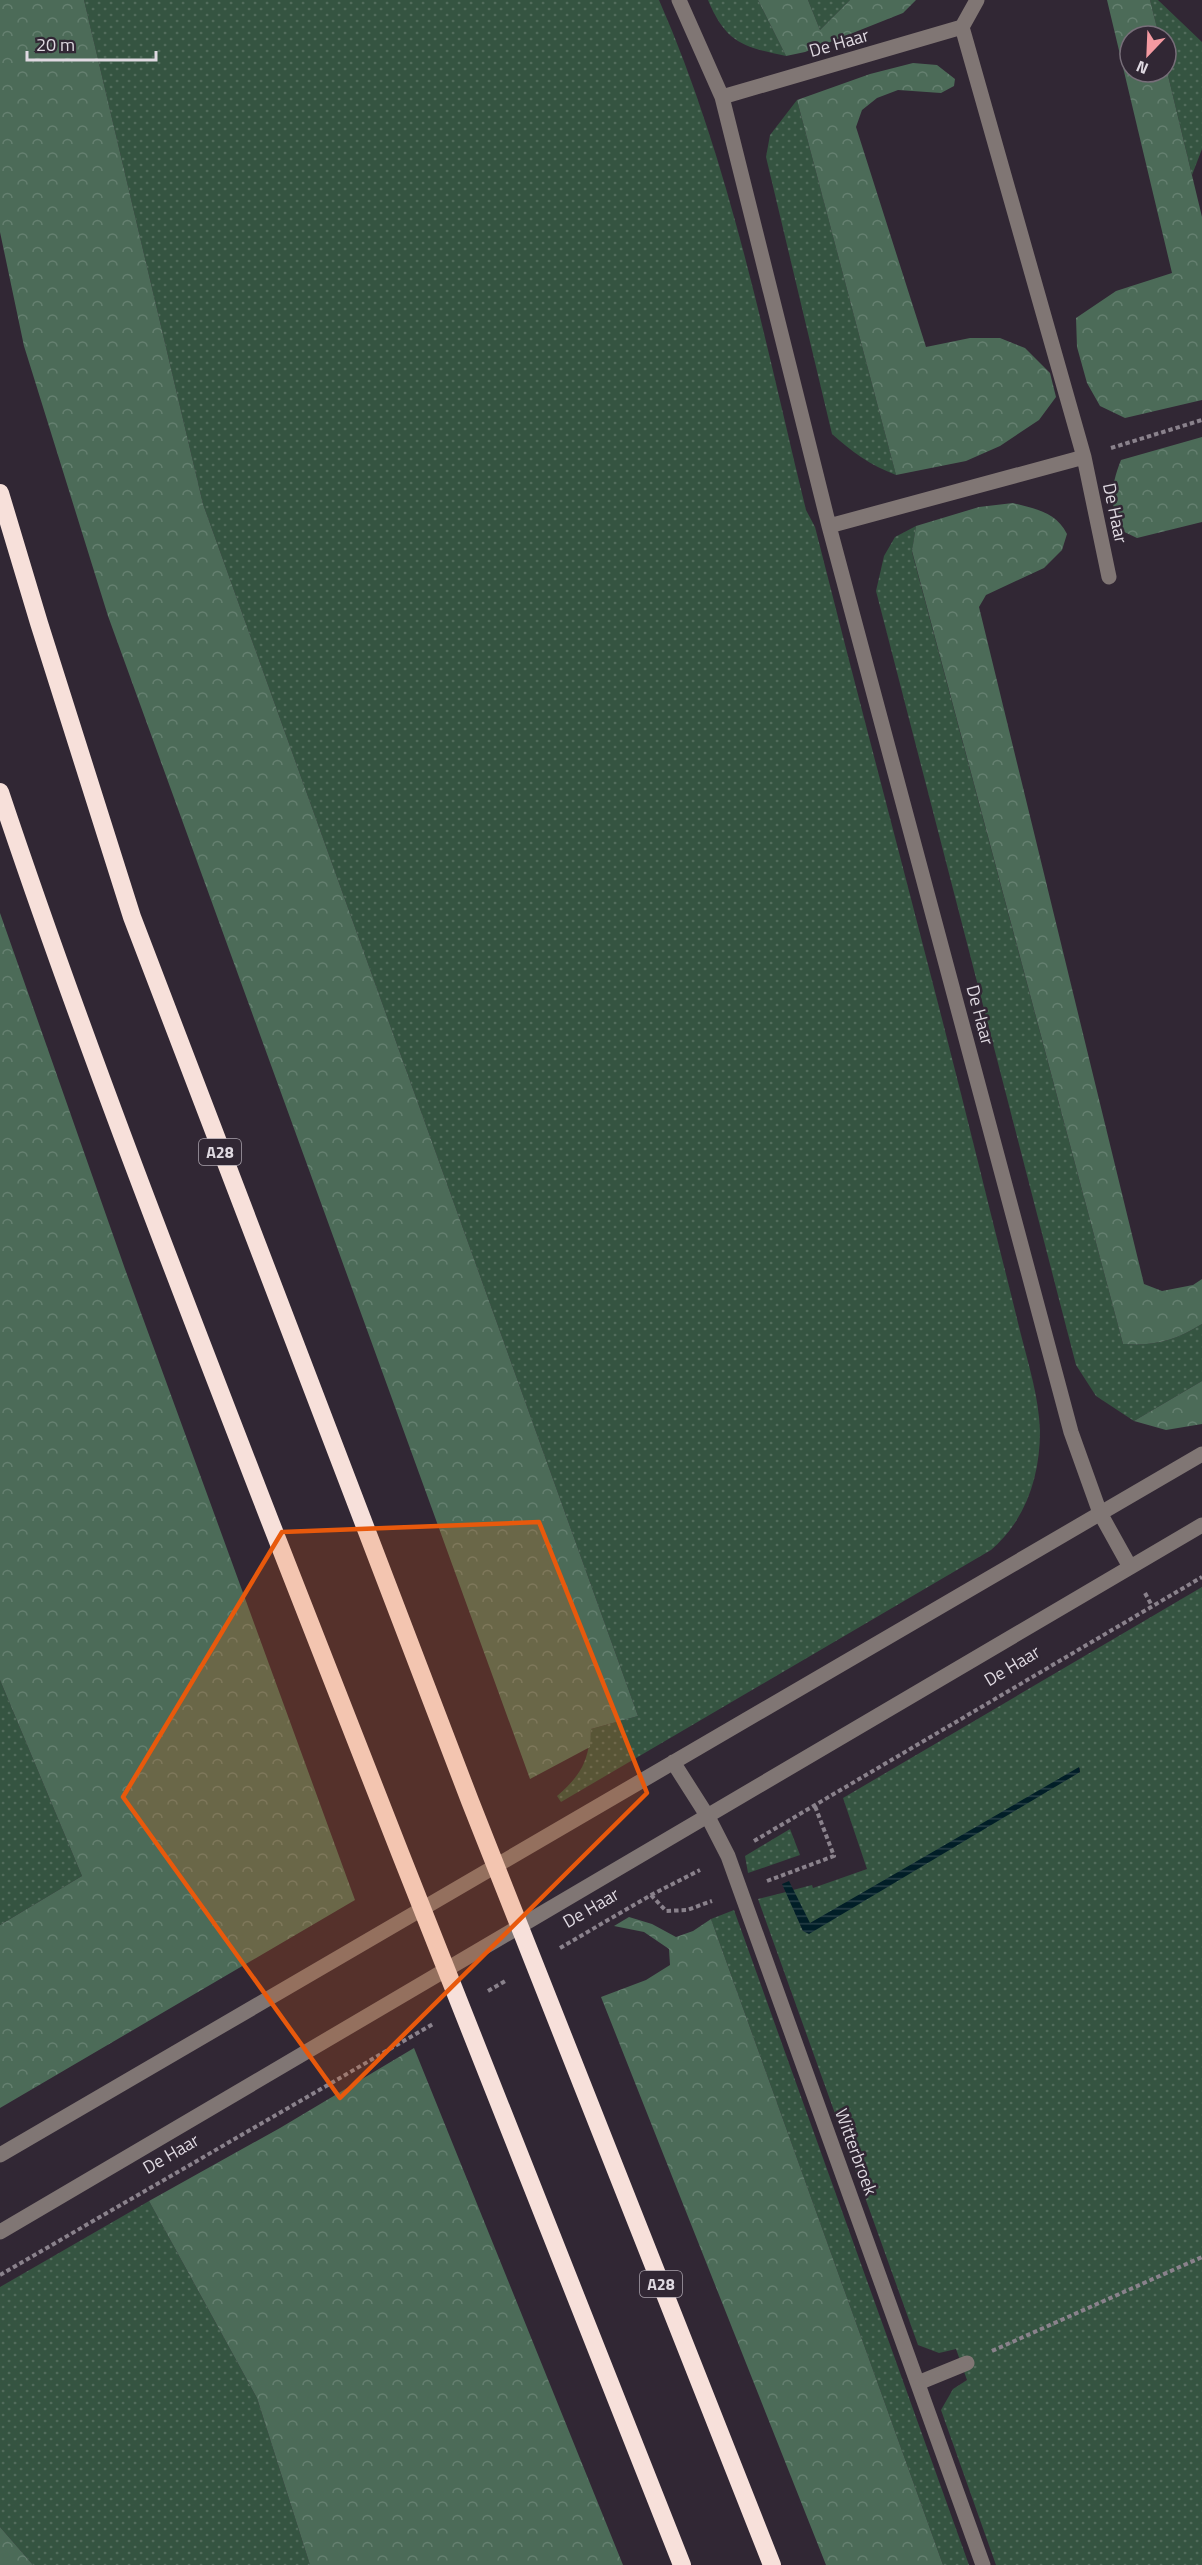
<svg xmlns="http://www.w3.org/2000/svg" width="1202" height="2565" font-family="'Titillium Web',sans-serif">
<defs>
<pattern id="green-dots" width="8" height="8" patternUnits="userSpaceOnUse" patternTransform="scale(1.5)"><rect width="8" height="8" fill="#355441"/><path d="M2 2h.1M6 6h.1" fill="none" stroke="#526c5c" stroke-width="1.8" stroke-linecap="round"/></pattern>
<pattern id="forest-crowns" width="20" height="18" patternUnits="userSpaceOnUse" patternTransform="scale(1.5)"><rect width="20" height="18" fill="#4c6b58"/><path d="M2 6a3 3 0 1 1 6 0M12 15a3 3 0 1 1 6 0" fill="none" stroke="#658070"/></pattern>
<pattern id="water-rules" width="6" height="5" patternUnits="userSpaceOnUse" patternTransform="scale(1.5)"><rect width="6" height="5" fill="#011e27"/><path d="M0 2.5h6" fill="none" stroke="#263e46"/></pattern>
</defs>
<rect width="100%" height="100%" fill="#312734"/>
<!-- green -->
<path fill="url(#green-dots)" d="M84,0H659C730,162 764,338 806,510L815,527C869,741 927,955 980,1170C993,1224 1007,1277 1020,1331C1028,1363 1039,1397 1040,1431C1040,1476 1026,1520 991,1550L561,1802L557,1796C582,1774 588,1762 591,1729L638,1716L203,504Z
M708,0H758L786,56C743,47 726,43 708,0Z
M808,0H850L820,30Z
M1150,0H1158L1202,42V149L1192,175L1166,67V36H1159Z
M797,100L896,475C870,465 852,452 832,434L766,157L770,135Z
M916,526L912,552L1123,1344C1155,1346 1174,1341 1202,1324V1381L1134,1421L1096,1396L1076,1365L876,591L884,556L895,537Z
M1202,1587V2565H996L941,2410L953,2389L967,2380L956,2349L939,2353L918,2345L758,1899L786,1892L803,1931L1080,1772V1768L809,1924L793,1890L812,1885L813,1888L867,1869L843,1798Z
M0,1680L82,1876L0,1925Z
M790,1829L800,1855L748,1873L745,1856Z
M734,1910L969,2565H943L711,1919Z
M149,2201L257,2398L310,2565H33L0,2527V2287Z"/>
<!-- forest -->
<path fill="url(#forest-crowns)" d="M0,0H84L203,504L638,1716L591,1729L590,1747L530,1779L108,616L24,346L0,232Z
M758,0H808L820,30L850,0H916L903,13L805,52L786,56Z
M1107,0H1150L1159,36H1130V72H1166V67L1202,217V400L1125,418L1100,406L1087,383L1077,347L1076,318L1116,291L1172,273Z
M913,63L937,65L955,79L954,86L941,93L898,90L877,98L862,110L856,127L926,347L970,338H1000L1025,348L1050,373L1056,397L1039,420L1000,446L966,461L896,475L797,100L870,74Z
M1202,437V522L1137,538L1118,529C1111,500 1110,488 1121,460Z
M1013,503C1036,509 1056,512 1067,534L1062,550L1044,568L986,595L979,607L1144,1284L1162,1291L1193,1285L1202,1279V1324C1174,1341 1155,1346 1123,1344L912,551L916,526L979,507Z
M0,913L125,1269L355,1900L0,2108V1925L82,1876L0,1680Z
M1202,1381V1424L1166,1430L1134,1421Z
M629,1917L652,1924L676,1937L693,1931L711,1919L943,2565H826L601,1997L646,1980L670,1965L669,1949L644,1932L614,1926Z
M414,2048L623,2565H310L257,2398L149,2201L280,2128Z
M0,2527L33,2565H0Z"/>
<!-- water -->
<path fill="url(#water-rules)" d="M1079,1767L1080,1772L809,1934L803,1931L782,1884L789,1881L810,1923Z"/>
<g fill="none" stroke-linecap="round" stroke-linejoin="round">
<!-- path -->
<path stroke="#8a828c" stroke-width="4" stroke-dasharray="4.5 3" stroke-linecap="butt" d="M1111,448L1202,420
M1145,1593L1152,1606
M754,1841L1202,1577
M767,1881L834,1856L815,1806
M651,1895L666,1911L687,1910L712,1901
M560,1948L651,1895L700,1870
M488,1991L507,1980
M0,2275L433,2024
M992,2351L1202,2257"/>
<!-- minor -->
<path stroke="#807674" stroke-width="15" d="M679,0L722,97L829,526L1071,1432L1100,1513L1130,1567
M962,27L977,0
M722,97L962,27L1084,457L1109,577
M829,526L1084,457
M673,1762L708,1817L728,1856L983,2565
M0,2155L1202,1454
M0,2232L1202,1525
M918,2383L967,2363"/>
<!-- highway -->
<path stroke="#f7e0da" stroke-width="18" d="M0,493L39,623L132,917L470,1801L772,2565
M0,792C83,1040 178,1283 272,1526C407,1873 545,2219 682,2565"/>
</g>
<!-- marked area -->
<path fill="#e8590c" fill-opacity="0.2" stroke="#e8590c" stroke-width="4.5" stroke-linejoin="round" d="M539,1522L647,1793L340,2098L123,1797L282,1532Z"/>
<g text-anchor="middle" stroke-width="5" stroke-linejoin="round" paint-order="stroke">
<!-- shield labels -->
<g fill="#312734" stroke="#aba4ad" stroke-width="1.5">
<rect x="199" y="1139" width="42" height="26" rx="4.5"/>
<rect x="640" y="2271" width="42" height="26" rx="4.5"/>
</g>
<g font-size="16" font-weight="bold" fill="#dfd9e1">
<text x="220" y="1158">A28</text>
<text x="661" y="2290">A28</text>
</g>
<!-- street labels -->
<g font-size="18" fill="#dfd9e1" stroke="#312734">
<text transform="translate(839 43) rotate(-16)" y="6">De Haar</text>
<text transform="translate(1115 513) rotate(78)" y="6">De Haar</text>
<text transform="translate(980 1015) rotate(75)" y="6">De Haar</text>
<text transform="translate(1012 1666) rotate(-31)" y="6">De Haar</text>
<text transform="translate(591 1908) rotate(-30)" y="6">De Haar</text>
<text transform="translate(856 2152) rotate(70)" y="6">Witterbroek</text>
<text transform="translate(171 2154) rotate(-30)" y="6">De Haar</text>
</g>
</g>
<!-- north arrow -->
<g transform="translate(1148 54) rotate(203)"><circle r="28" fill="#312734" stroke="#776e79" stroke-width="1.5"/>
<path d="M0-4.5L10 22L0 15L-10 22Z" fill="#f49aa1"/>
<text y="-9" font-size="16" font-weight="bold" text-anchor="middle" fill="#dfd9e1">N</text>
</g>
<!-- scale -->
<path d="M27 51v9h129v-9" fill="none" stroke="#dfd9e1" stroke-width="3"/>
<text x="36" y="51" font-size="18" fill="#dfd9e1" stroke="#312734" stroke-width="4.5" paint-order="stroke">20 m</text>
</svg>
